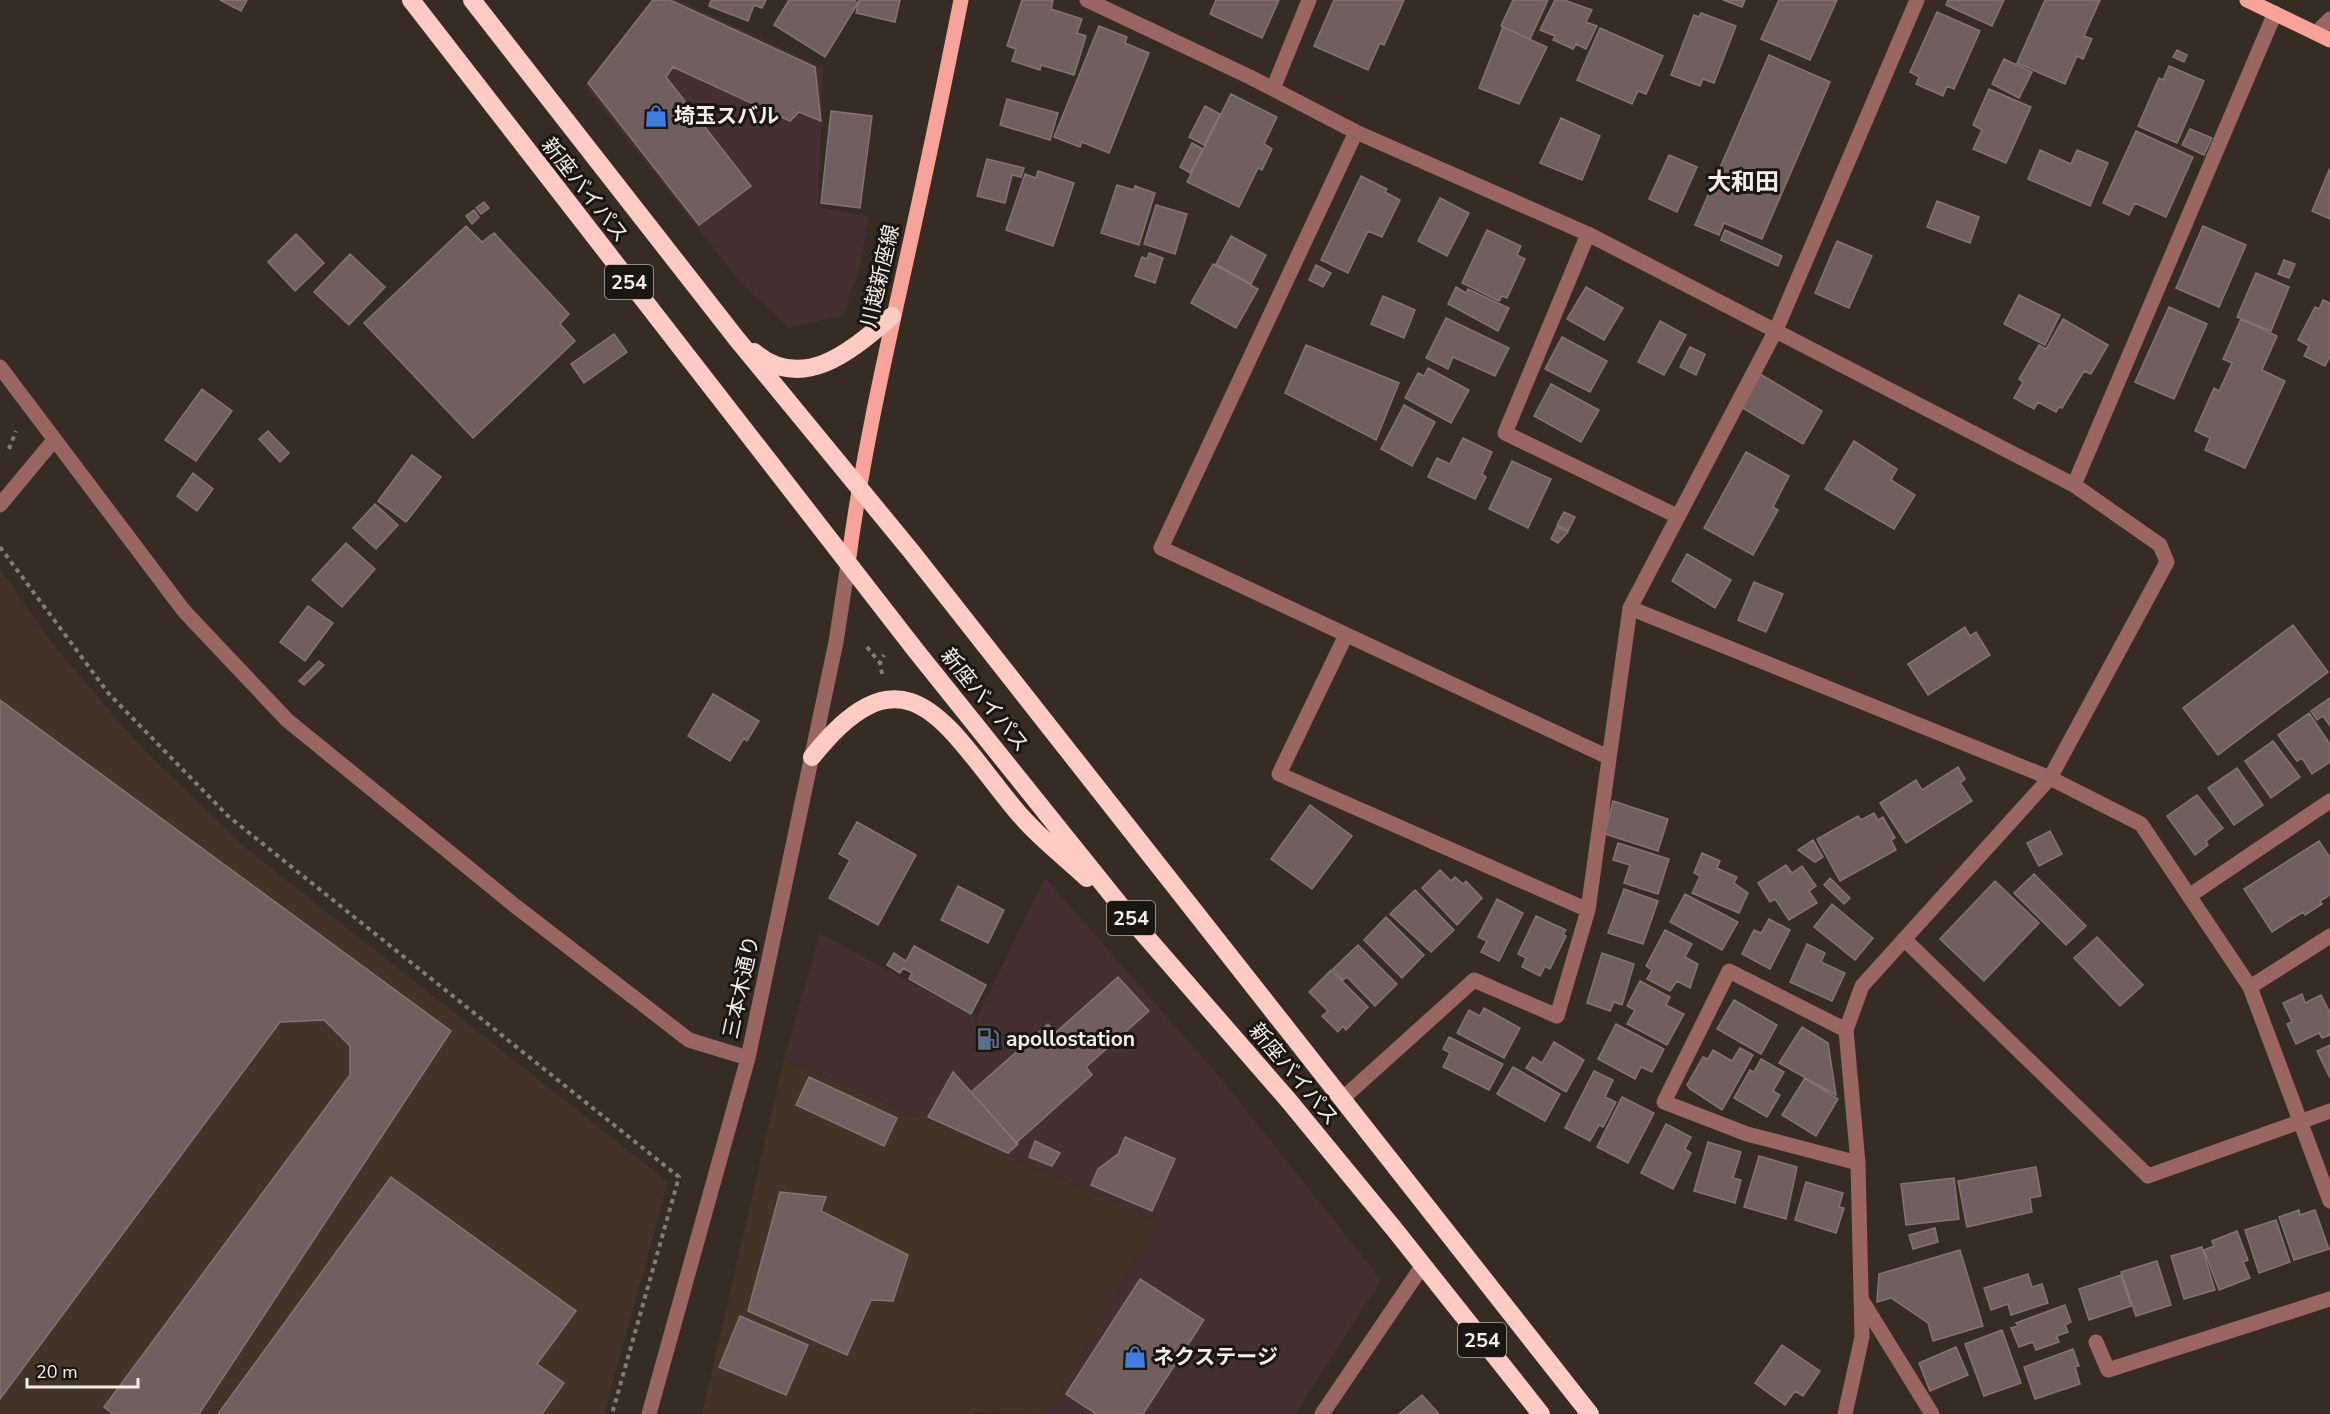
<svg xmlns="http://www.w3.org/2000/svg" width="2330" height="1414" font-family="'Nunito Sans','Noto Sans JP',sans-serif">
<rect width="100%" height="100%" fill="#372c23"/>
<!-- commercial -->
<path fill="#443030" d="M651,0H679L823,68L818,207L869,217L860,266L843,316L789,327L743,285L585,86Z
M1045,878L1227,1086L1381,1280L1295,1414H1049L1156,1220L784,1059L820,934L977,1018Z"/>
<!-- built -->
<path fill="#443427" d="M0,569L51,642L136,742L247,849L668,1182L604,1414H0Z
M784,1059L1156,1220L1049,1414L974,1412L973,1414H702Z"/>
<!-- building -->
<path fill="#705f5e" stroke="#857372" stroke-width="1.5" d="M220,0H247L241,11Z
M653,0H670L815,67L821,121L799,112L790,121L673,67L666,77L751,186L699,225L588,83Z
M711,0H766L762,8L754,5L748,21L709,6Z
M789,0H854L858,3L825,57L774,25Z
M859,0H900L895,22L856,13Z
M1022,0H1050L1053,1L1051,9L1082,19L1077,33L1086,36L1074,75L1041,65L1040,70L1012,61L1016,49L1007,46Z
M1216,0H1279L1262,38L1210,14Z
M1334,0H1404L1384,45L1380,43L1368,70L1314,46Z
M1513,0H1548L1530,39L1501,26Z
M1555,0H1564L1592,10L1586,22L1597,26L1586,49L1576,44L1573,49L1553,40L1555,36L1540,30Z
M1723,0H1745L1742,7Z
M1779,0H1837L1810,60L1761,39Z
M1948,0H2004L1992,26L1946,5Z
M2045,0H2100L2084,36L2092,39L2083,59L2077,56L2065,84L2017,63Z
M1937,12L1980,31L1954,89L1947,86L1943,96L1916,84L1919,77L1910,72Z
M1701,13L1736,26L1714,83L1703,79L1700,86L1671,75L1694,15L1699,17Z
M1099,26L1127,37L1125,43L1149,53L1109,153L1082,142L1080,147L1054,137Z
M1503,27L1547,47L1519,104L1479,88Z
M1600,28L1663,56L1646,94L1638,91L1632,104L1577,80Z
M2177,50L2187,55L2184,62L2173,57Z
M1769,55L1830,82L1762,239L1724,223L1719,235L1695,225Z
M2004,59L2032,72L2019,98L1992,84Z
M2169,66L2204,81L2177,143L2138,126L2159,78L2163,80Z
M1989,89L2031,107L2006,163L1973,149L1982,130L1973,125Z
M1231,94L1277,117L1264,144L1272,149L1262,170L1258,168L1239,207L1187,182Z
M1007,99L1058,113L1050,140L1000,125Z
M1205,106L1220,114L1204,145L1189,137Z
M831,111L872,116L860,208L821,203Z
M1561,118L1600,136L1582,180L1540,163Z
M2190,129L2212,138L2204,155L2182,145Z
M2136,131L2193,157L2166,217L2135,203L2129,215L2103,203Z
M1192,143L1203,149L1190,173L1180,167Z
M2040,150L2071,164L2077,150L2108,163L2090,206L2028,179Z
M1669,155L1697,167L1677,212L1649,199Z
M987,159L1024,168L1021,177L1012,175L1005,203L977,196Z
M2330,168V219L2312,211Z
M1038,171L1074,183L1053,246L1006,230L1025,174L1036,178Z
M1361,176L1387,189L1385,192L1400,200L1382,237L1368,231L1348,273L1321,260Z
M1117,185L1134,190L1135,186L1155,193L1139,245L1101,233Z
M1440,198L1469,213L1447,256L1418,241Z
M1937,201L1979,217L1970,243L1927,227Z
M484,202L489,208L481,214L476,208Z
M1156,205L1187,214L1175,254L1144,244Z
M474,210L479,217L472,224L466,216Z
M466,226L482,242L494,233L569,314L560,324L575,341L473,438L364,323Z
M2203,226L2246,245L2219,307L2176,288Z
M1487,230L1521,246L1517,255L1525,259L1507,298L1502,296L1499,301L1462,283Z
M1725,230L1782,256L1778,266L1721,240Z
M296,234L324,263L295,291L268,262Z
M1231,236L1266,255L1251,284L1216,264Z
M1837,241L1872,256L1849,308L1815,293Z
M1149,253L1163,258L1155,283L1135,276L1142,257L1147,259Z
M350,254L385,287L349,325L314,292Z
M2284,260L2295,264L2289,278L2278,274Z
M1213,264L1258,289L1236,328L1191,303Z
M1316,265L1331,273L1323,287L1309,280Z
M2256,273L2289,287L2271,331L2237,317Z
M1456,287L1466,293L1468,289L1509,308L1498,331L1448,304Z
M1586,287L1623,308L1604,340L1567,319Z
M2019,295L2060,315L2045,345L2004,324Z
M1383,296L1415,310L1404,338L1371,324Z
M2323,300L2330,303V356L2325,366L2304,356L2309,346L2298,340L2315,307L2319,309Z
M2169,307L2207,324L2174,399L2135,382Z
M1446,318L1509,348L1495,376L1453,357L1448,369L1426,358Z
M2063,319L2108,345L2091,374L2084,371L2062,408L2059,407L2056,412L2038,402L2034,409L2014,398L2023,382L2019,379L2039,345L2046,349Z
M2241,319L2277,336L2262,370L2285,381L2245,468L2205,450L2210,438L2195,431L2214,388L2219,391L2232,363L2223,359Z
M1660,321L1686,335L1664,375L1638,362Z
M614,334L627,352L584,383L571,364Z
M1562,337L1607,361L1590,392L1545,369Z
M1306,345L1399,383L1376,440L1285,393Z
M1690,347L1705,354L1696,375L1680,367Z
M1428,368L1469,390L1451,423L1405,398L1418,373L1424,376Z
M1760,374L1822,411L1803,444L1741,407Z
M1551,384L1599,410L1581,442L1534,416Z
M202,389L232,411L196,461L165,440Z
M1404,405L1435,422L1412,466L1381,449Z
M268,431L289,453L280,462L259,439Z
M1463,438L1492,452L1482,474L1486,477L1475,499L1428,477L1437,458L1450,464Z
M1854,441L1897,469L1891,480L1915,495L1894,529L1825,489Z
M1746,452L1789,476L1773,507L1778,510L1753,555L1704,528Z
M412,455L441,477L406,522L378,501Z
M1512,461L1551,479L1528,528L1489,509Z
M193,473L213,489L197,511L177,496Z
M375,504L398,525L376,549L353,528Z
M1564,512L1575,517L1568,531L1557,525Z
M1557,527L1568,532L1558,543L1551,539Z
M346,543L375,569L342,607L312,580Z
M1687,554L1731,580L1715,608L1672,581Z
M1754,582L1783,594L1766,632L1738,620Z
M308,606L333,623L305,661L280,642Z
M2293,625L2328,672L2218,755L2183,708Z
M1965,627L1970,636L1976,632L1990,655L1928,695L1908,664Z
M319,661L324,665L304,685L299,681Z
M713,694L759,721L747,741L744,738L730,761L688,736Z
M2330,698V726L2323,716L2317,720L2311,711Z
M0,700L451,1031L199,1414H113L104,1407L350,1075V1046L324,1020L280,1022L0,1399Z
M2309,713L2330,744V762L2312,774L2302,758L2297,761L2278,735Z
M2273,741L2300,777L2271,798L2245,761Z
M1958,767L1965,779L1960,783L1972,801L1906,843L1880,803L1916,780L1922,790Z
M2237,768L2263,805L2234,825L2208,788Z
M2197,795L2223,828L2206,841L2208,845L2195,855L2167,816Z
M1613,801L1668,819L1658,851L1605,834Z
M1310,805L1352,836L1312,889L1271,859Z
M1874,813L1878,820L1883,817L1895,838L1891,840L1896,850L1840,881L1817,839L1858,816L1861,820Z
M857,822L916,855L878,925L829,898L850,860L839,854Z
M2050,831L2062,854L2039,866L2027,843Z
M1813,840L1823,857L1815,862L1798,850Z
M2319,841L2330,858V895L2320,901L2322,904L2305,915L2303,912L2272,932L2244,889Z
M1618,843L1669,859L1658,894L1624,883L1630,865L1613,860Z
M1702,853L1720,861L1717,868L1737,877L1734,883L1748,893L1739,913L1692,893L1700,876L1694,873Z
M1786,865L1792,873L1802,866L1816,886L1809,891L1817,903L1789,920L1775,899L1770,902L1758,883Z
M1440,870L1451,881L1455,877L1463,884L1466,881L1482,898L1457,925L1422,888Z
M2034,874L2086,926L2066,945L2014,893Z
M1830,878L1850,898L1844,904L1824,885Z
M1995,881L2039,923L1984,981L1940,939Z
M958,886L1004,910L988,943L941,920Z
M1624,889L1658,901L1643,944L1608,933Z
M1415,890L1454,930L1431,952L1390,914Z
M1685,894L1738,922L1722,950L1670,922Z
M1497,899L1523,913L1499,961L1481,952L1487,941L1478,937Z
M1832,904L1873,938L1855,960L1814,927Z
M1536,916L1566,930L1563,934L1566,936L1550,969L1545,966L1540,976L1522,967L1526,958L1518,954Z
M1386,917L1424,955L1402,978L1364,940Z
M1769,919L1790,930L1770,969L1742,954L1754,930L1761,933Z
M1665,930L1692,944L1685,957L1698,964L1690,988L1677,981L1670,991L1647,979L1652,970L1646,966Z
M2097,937L2143,985L2120,1006L2074,958Z
M1807,944L1825,953L1821,962L1845,973L1832,1001L1790,982Z
M1358,945L1397,984L1375,1006L1347,977L1343,980L1333,969Z
M914,946L986,985L971,1014L909,979L912,973L903,968L900,973L887,965L894,953L906,961Z
M1602,953L1634,964L1622,1005L1614,1002L1610,1011L1587,1003Z
M1331,970L1368,1007L1346,1030L1343,1026L1338,1032L1322,1016L1328,1011L1309,992Z
M1118,977L1149,1011L1086,1067L1092,1075L1016,1143L971,1092L1048,1024L1055,1033Z
M1640,981L1670,997L1666,1005L1684,1014L1667,1045L1627,1024L1635,1010L1627,1006Z
M2302,994L2305,1003L2321,995L2330,1013V1035L2322,1038L2319,1033L2296,1044L2287,1024L2292,1022L2283,1003Z
M1734,1000L1777,1025L1761,1054L1717,1029Z
M1484,1008L1520,1028L1504,1058L1457,1033L1469,1010L1480,1016Z
M1616,1024L1664,1049L1652,1072L1641,1067L1635,1079L1598,1059Z
M1802,1027L1828,1043L1836,1095L1779,1063Z
M1449,1037L1503,1064L1489,1090L1443,1067L1450,1053L1443,1049Z
M1554,1042L1584,1060L1566,1092L1526,1068L1533,1057L1542,1063Z
M2330,1045V1078L2317,1051Z
M1740,1048L1753,1055L1722,1110L1690,1089L1687,1085L1703,1057L1708,1059L1713,1050L1732,1061Z
M1761,1059L1784,1072L1773,1091L1780,1095L1767,1117L1734,1098L1750,1070L1754,1072Z
M1513,1067L1560,1094L1545,1121L1497,1094Z
M1594,1071L1613,1080L1605,1097L1616,1102L1603,1127L1599,1125L1590,1141L1565,1128Z
M953,1072L1018,1144L1008,1153L928,1117Z
M809,1077L897,1118L884,1146L796,1105Z
M1805,1078L1838,1099L1816,1136L1782,1115Z
M1622,1097L1654,1113L1628,1163L1597,1147Z
M1666,1124L1691,1137L1685,1149L1691,1153L1673,1189L1641,1173Z
M1125,1137L1175,1159L1152,1211L1091,1185L1098,1169L1118,1154Z
M1035,1141L1060,1153L1052,1166L1029,1157Z
M1708,1142L1741,1152L1733,1178L1741,1180L1735,1203L1694,1191Z
M1759,1156L1797,1167L1786,1219L1744,1207Z
M2036,1167L2041,1196L2030,1198L2032,1212L1967,1227L1958,1181Z
M391,1177L576,1311L537,1364L564,1383L542,1414H218Z
M1954,1178L1959,1219L1906,1225L1901,1184Z
M1806,1182L1843,1193L1839,1207L1844,1208L1836,1233L1795,1220Z
M780,1192L826,1197L821,1211L908,1255L893,1301L871,1300L847,1355L748,1311Z
M2299,1210L2300,1215L2315,1210L2329,1249L2294,1260L2279,1217Z
M2276,1220L2290,1262L2259,1273L2245,1230Z
M1935,1228L1938,1242L1913,1249L1909,1235Z
M2237,1231L2248,1260L2243,1262L2250,1278L2219,1290L2204,1250L2214,1246L2212,1241Z
M2202,1247L2215,1290L2184,1299L2171,1256Z
M1960,1250L1983,1326L1933,1341L1928,1323L1891,1298L1877,1302L1879,1274Z
M2157,1261L2171,1305L2136,1316L2121,1272Z
M2028,1274L2032,1287L2042,1284L2048,1303L2011,1315L2008,1304L1991,1310L1984,1288Z
M2121,1275L2131,1306L2089,1320L2079,1289Z
M1140,1279L1204,1320L1143,1414H1096L1066,1394Z
M2065,1305L2071,1322L2065,1325L2068,1332L2057,1336L2059,1342L2036,1350L2033,1342L2019,1347L2011,1328L2018,1326L2016,1323Z
M740,1316L808,1345L786,1395L719,1367Z
M2002,1330L2021,1383L1984,1396L1965,1344Z
M1782,1345L1820,1371L1803,1396L1795,1391L1785,1405L1755,1383Z
M1956,1347L1968,1375L1930,1391L1919,1363Z
M2073,1349L2079,1366L2075,1367L2080,1384L2035,1399L2024,1367Z
M1422,1395L1439,1414H1399Z"/>
<g fill="none" stroke-linecap="round" stroke-linejoin="round">
<!-- path -->
<path stroke="#847b73" stroke-width="4" stroke-dasharray="4.5 4.5" stroke-linecap="butt" d="M9,449L16,431
M0,547L109,694L228,816L679,1177L612,1414
M867,647L880,663
M882,674L880,663L884,655"/>
<!-- minor -->
<path stroke="#9a6661" stroke-width="15" d="M1087,0L1250,77L1356,132L1588,234L2074,485L2160,545L2167,562L2050,778L1862,986L1846,1030L1858,1163L1862,1337L1845,1414
M2316,33L2330,19
M1273,89L1309,0
M1356,132L1161,548L1608,757
M1588,234L1505,433L1677,516
M0,367L184,611L287,720L514,905L689,1040L748,1058
M2074,485L2275,13
M0,505L54,440
M1630,608L2050,778L2141,824L2250,987L2330,1201
M1346,635L1279,774L1588,910
M2189,896L2330,801
M1904,939L2148,1176L2330,1111
M2250,987L2330,936
M1846,1030L1729,971L1664,1102L1747,1134L1858,1163
M1342,1099L1474,980L1557,1016L1588,910L1630,608L1776,330L1917,0
M1861,1299L1932,1414
M2096,1342L2108,1370L2330,1299
M649,1414L748,1058L836,642L848,564
M1322,1414L1423,1265"/>
<!-- major -->
<path stroke="#f8a39a" stroke-width="15" d="M2247,0L2330,40
M848,564C865,433 897,307 924,179C937,119 949,60 961,0"/>
<!-- highway -->
<path stroke="#ffcbc4" stroke-width="18" d="M411,0L917,652L1136,925L1289,1101L1395,1230L1541,1414
M472,0L736,338L911,551L1590,1414
M754,352C804,394 853,349 892,316
M812,757C906,638 947,727 1014,808C1035,834 1063,856 1087,878"/>
</g>
<!-- icons -->
<defs>
<g id="shop-bare" transform="scale(1.8)"><path d="M-5-2.5h2.3a2.7 3.5 0 0 1 5.4 0H5L5.5 6h-11ZM-1.5-2.5h3a1.5 2.3 0 0 0-3 0Z" fill="#3f7fe0" stroke="#1a1612" stroke-width="2.5" paint-order="stroke"/></g>
<g id="fuel-bare" transform="scale(1.8)"><path d="M-5.5-6h7V0h2V4h1.3V-2.5L3-4.5l.8-.8L6-3V5H2.5V1h-1V6h-7ZM-4.2-4.7v3.2H.2V-4.7Z" fill="#5c6f8a" stroke="#1a1612" stroke-width="2.5" paint-order="stroke"/></g>
</defs>
<g fill-rule="evenodd">
<use href="#shop-bare" x="656" y="116"/>
<use href="#fuel-bare" x="988" y="1039"/>
<use href="#shop-bare" x="1135" y="1357"/>
</g>
<g text-anchor="middle" stroke-width="6" stroke-linejoin="round" paint-order="stroke">
<!-- shield labels -->
<g fill="#1a1612" stroke="#b3ada8" stroke-width="1.5">
<rect x="605" y="265" width="48" height="34" rx="4.5"/>
<rect x="1107" y="901" width="48" height="34" rx="4.5"/>
<rect x="1458" y="1323" width="48" height="34" rx="4.5"/>
</g>
<g font-size="20" font-weight="bold" fill="#f5eee8">
<text x="629" y="289">254</text>
<text x="1131" y="925">254</text>
<text x="1482" y="1347">254</text>
</g>
<!-- poi labels -->
<g font-size="21" font-weight="bold" fill="#f5eee8" stroke="#1a1612" text-anchor="start">
<text x="674" y="123">埼玉スバル</text>
<text x="1006" y="1046">apollostation</text>
<text x="1153" y="1364">ネクステージ</text>
</g>
<!-- street labels -->
<g font-size="21" fill="#f5eee8" stroke="#1a1612">
<text transform="translate(585 190) rotate(52)" y="7">新座バイパス</text>
<text transform="translate(880 276) rotate(-77)" y="7">川越新座線</text>
<text transform="translate(985 700) rotate(51)" y="7">新座バイパス</text>
<text transform="translate(741 987) rotate(-78)" y="7">三本木通り</text>
<text transform="translate(1294 1074) rotate(50)" y="7">新座バイパス</text>
</g>
<!-- quarter labels -->
<g font-size="24" font-weight="bold" fill="#f5eee8" stroke="#1a1612">
<text x="1743" y="190">大和田</text>
</g>
</g>
<!-- scale -->
<path d="M27 1378v9h111v-9" fill="none" stroke="#f5eee8" stroke-width="3"/>
<text x="36" y="1378" font-size="18" fill="#f5eee8" stroke="#1a1612" stroke-width="4.5" paint-order="stroke">20 m</text>
</svg>
